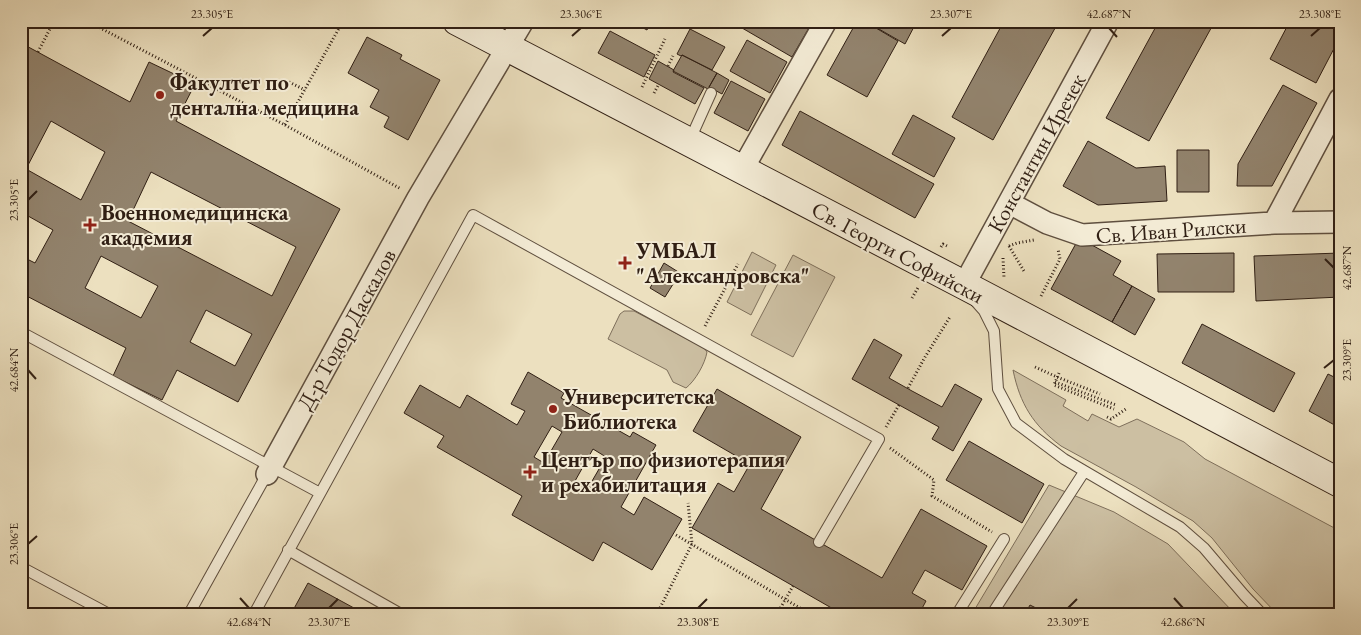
<svg xmlns="http://www.w3.org/2000/svg" width="1361" height="635" font-family="'EB Garamond',serif">
<rect width="100%" height="100%" fill="#ece0bf"/>
<filter id="stains"><feTurbulence type="fractalNoise" baseFrequency=".004" numOctaves="4"/><feColorMatrix values="0 0 0 0 .2 0 0 0 0 .09 0 0 0 0 .02 0 0 0 .5 -.17"/></filter>
<radialGradient id="worn" r=".72"><stop offset=".6" stop-color="#630" stop-opacity="0"/><stop offset="1" stop-color="#630" stop-opacity=".3"/></radialGradient>
<!-- green -->
<path fill="#ccbfa2" stroke="#7e6f5b" d="M752,252L776,265L751,315L727,302Z
M793,255L835,277L793,357L751,335Z
M624,311H634L704,348L707,352C705,364 695,381 686,388L673,382L667,370L608,339L620,314Z
M1013,370L1066,400L1063,406L1088,421L1092,414L1119,427L1137,419L1184,442L1205,459L1340,531V614H1277L1253,589L1212,538L1193,521L1136,487L1061,446C1033,425 1020,404 1013,370Z
M1049,485L1114,512L1168,544L1235,614H972Z"/>
<!-- building -->
<path fill="#92836d" stroke="#301f14" fill-rule="evenodd" d="M630,21H651L647,30Z
M730,21H813L792,57Z
M857,21H864L898,41L867,97L827,75Z
M865,21H917L905,44Z
M1004,21H1059L993,140L952,117Z
M1159,21H1215L1149,141L1106,118Z
M1290,21H1340V37L1316,83L1270,59Z
M690,29L725,47L712,70L682,55L681,56L677,54Z
M610,31L655,55L644,77L598,53Z
M367,37L402,55L400,59L440,80L408,140L384,127L389,117L370,107L379,90L348,73Z
M747,40L787,62L770,93L730,71Z
M21,43L130,102L149,62L195,84L176,121L340,209L238,402L177,370L162,400L113,376L126,348L21,293V256L35,263L53,230L21,212ZM51,121L105,152L81,200L26,169ZM151,172L296,247L272,296L128,221ZM101,256L158,286L141,318L85,288ZM206,310L252,334L235,366L190,342Z
M682,55L717,73L708,89L673,71Z
M658,61L674,70L673,72L704,88L695,104L649,79Z
M717,73L729,80L722,94L709,87Z
M731,81L765,99L748,131L714,113Z
M1283,85L1317,103L1272,186H1237L1238,164Z
M800,111L934,184L915,218L782,145Z
M913,115L955,138L934,177L892,154Z
M1088,141L1136,168L1165,166L1167,201L1098,205L1063,186Z
M1177,150H1209V192H1177Z
M1079,238L1121,261L1113,275L1132,286L1112,322L1051,289Z
M1234,253V292H1158L1157,254Z
M1340,253V297L1256,301L1254,256Z
M664,263L680,273L665,297L650,288Z
M1132,286L1155,299L1135,335L1112,322Z
M1202,324L1295,373L1274,412L1182,363Z
M874,339L902,355L889,378L912,391L942,407L955,384L982,399L953,451L932,439L939,427L852,379Z
M528,372L564,393L561,398L630,437L633,432L656,445L621,507L634,515L644,497L682,519L652,570L603,542L593,561L512,515L522,496L437,447L444,436L404,413L420,385L460,408L467,395L517,425L525,411L511,404ZM552,426L562,432L544,463L534,457ZM593,449L606,457L588,488L575,481Z
M1328,374L1340,380V428L1309,411Z
M717,389L801,437L761,509L882,578L921,509L987,546L962,590L925,570L912,593L926,601L919,614H842L692,528L718,483L734,492L750,464L693,431Z
M969,441L1044,484L1022,523L946,480Z
M308,583L365,614H291Z
M1030,605L1048,614H1025Z"/>
<g fill="none" stroke-linecap="round" stroke-linejoin="round">
<!-- service casing -->
<g stroke="#5f4f3f" stroke-width="12">
<path id="service" d="M689,142L711,93
M976,302L984,311L994,331L998,389L1016,423L1064,459L1180,527L1204,548L1244,595L1262,614
M21,332L320,493
M288,550L401,614
M21,567L109,614
M189,614L267,474
M254,614L473,215L879,439L819,542
M957,614L1004,539
M992,614L1084,472"/>
</g>
<!-- minor casing -->
<g stroke="#5f4f3f" stroke-width="24">
<path id="minor" d="M742,170L826,21
M1009,203L1047,223L1082,235L1274,223L1340,222
M1274,223L1340,99
M964,285L1108,21
M267,474L418,198L523,21"/>
</g>
<!-- secondary casing -->
<g stroke="#301f14" stroke-width="30">
<path id="secondary" d="M457,21L964,285L1340,483"/>
</g>
<!-- path -->
<path stroke="#301f14" stroke-width="3" stroke-dasharray="1 2.5" stroke-linecap="butt" d="M87,21L285,125L343,21
M38,52L54,21
M668,66L673,56
M289,82L305,90
M642,87L665,39
M654,93L659,84
M285,125L401,189
M1009,246L1017,243L1034,240
M1009,246L1024,271
M941,247L943,244L949,247
M1003,258L1004,278
M1041,296L1060,259L1058,249
M912,298L919,286
M705,326L738,264
M1035,367L1057,377L1100,394
M1059,373L1054,385L1114,409
M1055,382L1116,405
M908,388L925,357L950,317
M1107,417L1111,419L1126,409
M886,427L899,405
M890,448L934,480L932,496L992,532
M676,535L810,614
M657,614L692,544L688,503
M777,614L793,586"/>
<!-- service -->
<use href="#service" stroke="#f3ebd5" stroke-width="10"/>
<!-- minor -->
<use href="#minor" stroke="#f3ebd5" stroke-width="21"/>
<!-- secondary -->
<use href="#secondary" stroke="#f3ebd5" stroke-width="28"/>
</g>
<!-- ticks -->
<path fill="none" stroke="#301f14" stroke-width="2" d="M1109,28L1117,37M203,36L212,28M572,36L581,28M942,36L951,28M1311,36L1320,28M28,200L37,191M1325,259L1334,268M1324,368L1334,360M28,370L36,379M28,544L37,536M240,598L249,608M1174,598L1183,608M329,608L338,599M698,608L707,599M1068,608L1077,599"/>
<!-- markers -->
<g fill="#8f2418" stroke="#f3ebd5" stroke-width="2">
<circle cx="160" cy="95" r="5"/>
<path d="M87.5 217.5h5v5h5v5h-5v5h-5v-5h-5v-5h5z"/>
<path d="M622.5 255.5h5v5h5v5h-5v5h-5v-5h-5v-5h5z"/>
<circle cx="553" cy="409" r="5"/>
<path d="M527.5 464.5h5v5h5v5h-5v5h-5v-5h-5v-5h5z"/>
</g>
<g text-anchor="middle" stroke-width="4" stroke-linejoin="round" paint-order="stroke">
<!-- poi labels -->
<g font-size="22" font-weight="bold" fill="#301f14" stroke="#f3ebd5" text-anchor="start">
<text x="170" y="90">Факултет по<tspan x="170" dy="25">дентална медицина</tspan></text>
<text x="101" y="220">Военномедицинска<tspan x="101" dy="25">академия</tspan></text>
<text x="636" y="258">УМБАЛ<tspan x="636" dy="25">"Александровска"</tspan></text>
<text x="563" y="404">Университетска<tspan x="563" dy="25">Библиотека</tspan></text>
<text x="541" y="467">Център по физиотерапия<tspan x="541" dy="25">и рехабилитация</tspan></text>
</g>
<!-- street labels -->
<g font-size="22" fill="#301f14" stroke="#f3ebd5">
<text transform="translate(1036 153) rotate(-61)" y="8">Константин Иречек</text>
<text transform="translate(1171 230) rotate(-4)" y="8">Св. Иван Рилски</text>
<text transform="translate(898 252) rotate(28)" y="8">Св. Георги Софийски</text>
<text transform="translate(346 329) rotate(-61)" y="8">Д-р Тодор Даскалов</text>
</g>
</g>
<!-- margin -->
<rect width="1361" height="635" fill="none" stroke="#ece0bf" stroke-width="55"/>
<rect x="28" y="28" width="1306" height="580" fill="none" stroke="#301f14" stroke-width="2"/>
<g font-size="12" text-anchor="middle" fill="#301f14">
<text x="212" y="18">23.305°E</text>
<text x="581" y="18">23.306°E</text>
<text x="951" y="18">23.307°E</text>
<text x="1109" y="18">42.687°N</text>
<text x="1320" y="18">23.308°E</text>
<text transform="translate(14 200) rotate(-90)" y="4">23.305°E</text>
<text transform="translate(1347 268) rotate(-90)" y="4">42.687°N</text>
<text transform="translate(1347 360) rotate(-90)" y="4">23.309°E</text>
<text transform="translate(14 370) rotate(-90)" y="4">42.684°N</text>
<text transform="translate(14 544) rotate(-90)" y="4">23.306°E</text>
<text x="249" y="626">42.684°N</text>
<text x="329" y="626">23.307°E</text>
<text x="698" y="626">23.308°E</text>
<text x="1068" y="626">23.309°E</text>
<text x="1183" y="626">42.686°N</text>
</g>
<rect width="100%" height="100%" filter="url(#stains)"/>
<rect width="100%" height="100%" fill="url(#worn)"/>
</svg>
